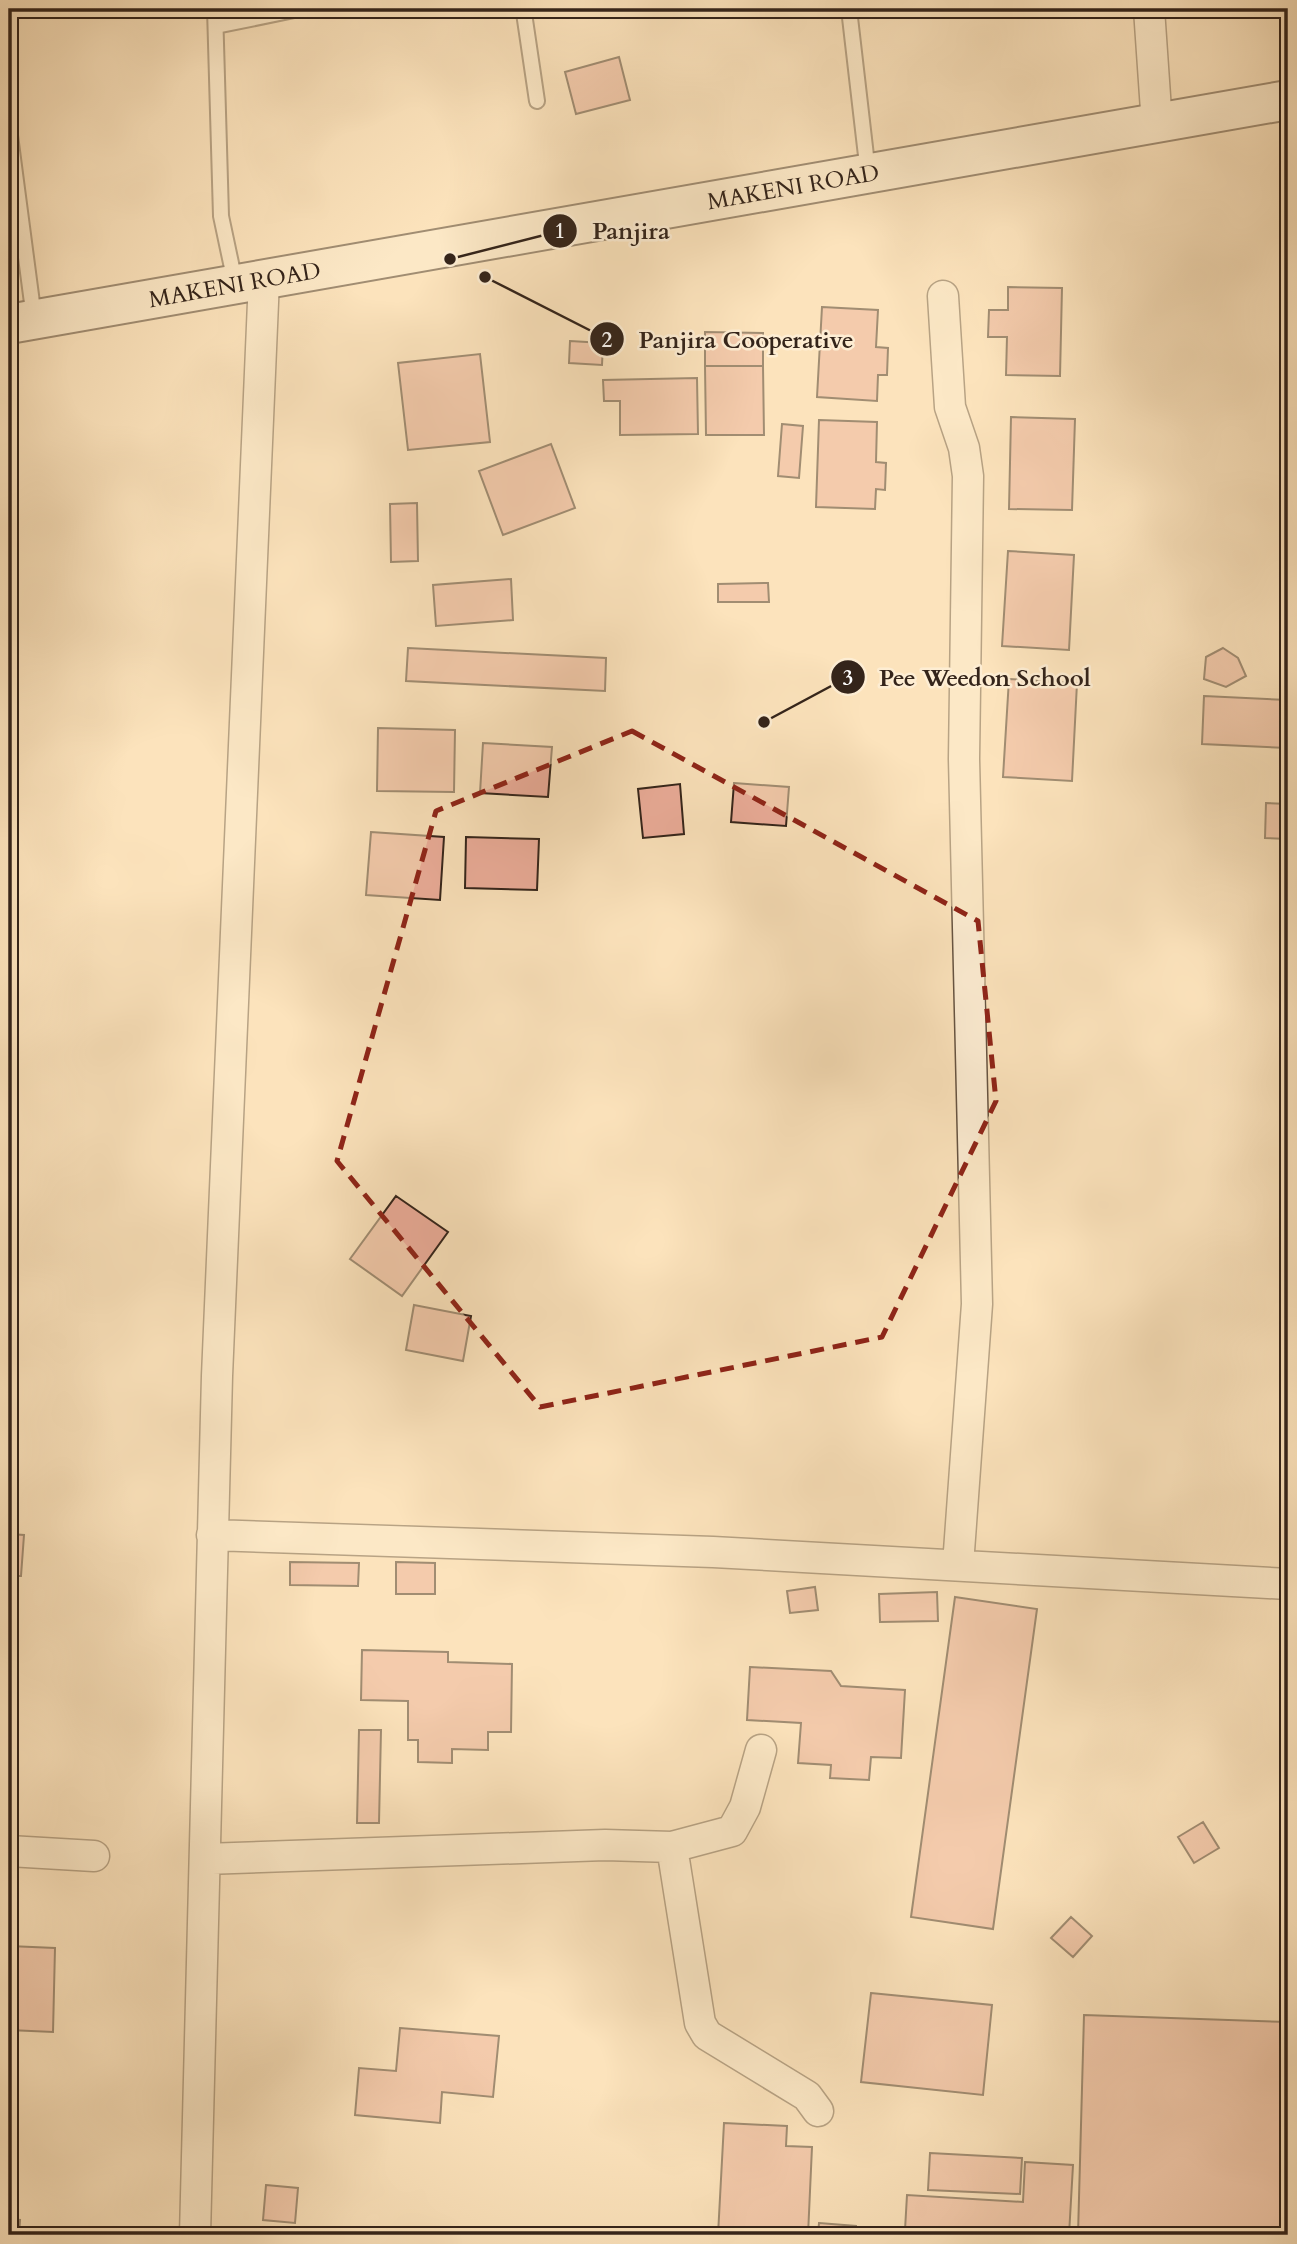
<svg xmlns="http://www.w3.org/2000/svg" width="1297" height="2244" font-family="Cardo,serif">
<rect width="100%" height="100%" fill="#fce3bc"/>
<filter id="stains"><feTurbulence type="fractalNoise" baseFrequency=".00286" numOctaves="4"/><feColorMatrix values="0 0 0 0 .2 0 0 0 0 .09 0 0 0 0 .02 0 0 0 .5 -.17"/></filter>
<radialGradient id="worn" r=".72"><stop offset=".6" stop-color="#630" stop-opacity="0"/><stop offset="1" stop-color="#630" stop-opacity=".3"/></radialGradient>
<!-- building -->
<path fill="#ecad9a" stroke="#34241a" stroke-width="2" d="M656,9H720L657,13Z
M619,57L630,100L576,114L565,72Z
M1008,287L1062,288L1060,376L1006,375L1007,337H988L989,310H1008Z
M822,307L878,310L876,347L888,348L887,375H878L877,401L817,397Z
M705,332L763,333V366H705Z
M570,341L603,343L602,365L569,363Z
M480,354L490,442L408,450L398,363Z
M705,366H763L764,435H706Z
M697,378L698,434L620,435V401H604L603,380Z
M1011,417L1075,419L1072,510L1009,509Z
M819,420L877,422L876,462L886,463L885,490L876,489L875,509L816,507Z
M782,424L803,426L799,478L778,476Z
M551,444L575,508L503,535L479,471Z
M417,503L418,561L391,562L390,504Z
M1008,551L1074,555L1069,650L1002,646Z
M511,579L513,620L436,626L433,585Z
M768,583L769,602H718V584Z
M408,648L606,658L605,691L406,681Z
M1223,648L1238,658L1246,676L1226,687L1204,679L1206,657Z
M1009,679L1077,683L1072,781L1003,777Z
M1204,696L1288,700L1287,748L1202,744Z
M378,728L455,730L454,792L377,791Z
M483,743L552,747L548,797L480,793Z
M734,783L789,787L786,826L731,822Z
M680,784L684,834L643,838L638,789Z
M1266,803L1288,804V839L1265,838Z
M371,832L444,837L440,900L366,895Z
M466,837L539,839L537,890L465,888Z
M396,1196L448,1232L402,1296L350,1259Z
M414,1305L471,1316L463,1361L406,1350Z
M9,1534L24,1535L21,1576H9Z
M290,1562L359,1563L358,1586L290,1585Z
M396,1562L435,1563V1594H396Z
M815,1587L818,1610L790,1613L787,1591Z
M937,1592L938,1621L880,1622L879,1594Z
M955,1597L1037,1609L993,1929L911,1917Z
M362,1650L448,1652V1662L512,1664L511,1732H488V1750L452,1749V1763L418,1762V1740H408V1701L361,1700Z
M750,1667L831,1671L841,1686L905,1690L901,1758L871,1757L869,1780L830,1778L831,1765L798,1763L801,1723L747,1720Z
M359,1730H381L379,1823H357Z
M1203,1822L1219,1848L1194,1863L1178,1837Z
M1071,1917L1092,1936L1073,1957L1051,1938Z
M9,1946L55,1948L53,2032L9,2030Z
M871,1993L992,2005L983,2095L861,2082Z
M1084,2015L1288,2022V2235H1078Z
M400,2028L499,2036L493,2097L442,2092L440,2123L355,2115L359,2068L396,2071Z
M724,2123L787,2126L786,2146L812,2147L808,2235H718Z
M930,2153L1022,2158L1020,2194L928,2190Z
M1025,2162L1073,2165L1069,2235L905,2230L907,2195L1023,2202Z
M266,2185L298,2188L295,2223L263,2220Z
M9,2219L20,2220L19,2235H9Z
M819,2223L856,2226V2235H818Z"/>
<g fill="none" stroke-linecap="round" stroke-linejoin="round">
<!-- lane casing -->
<g stroke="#665442" stroke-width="18">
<path id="lane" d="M215,9L221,216L235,282
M519,9L524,13L537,101
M849,9L868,173
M216,26L299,9
M9,128L34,318"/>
</g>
<!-- street casing -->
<g stroke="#665442" stroke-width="33">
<path id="street" d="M1149,9L1157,125
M943,296L950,407L964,448L968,476L964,759L977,1304L958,1565
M212,1535L713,1552L1288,1584
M672,1847L700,2023L707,2035L807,2096L818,2111
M9,1851L94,1856
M205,1859L605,1845L672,1847L732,1831L745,1807L761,1750
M195,2235L217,1376L264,279"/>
</g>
<!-- secondary casing -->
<g stroke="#34241a" stroke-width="42">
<g id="secondary">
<path id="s1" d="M9,324L1288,100"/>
</g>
</g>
<!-- lane -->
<use href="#lane" stroke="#fdedd3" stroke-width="14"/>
<!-- street -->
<use href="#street" stroke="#fdedd3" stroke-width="30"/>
<!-- secondary -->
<use href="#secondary" stroke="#fdedd3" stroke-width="38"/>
</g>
<!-- marked area -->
<path d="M0 0H1297V2244H0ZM632,731L978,921L996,1101L882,1337L540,1407L337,1161L436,811Z" fill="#fce3bc" fill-opacity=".55" fill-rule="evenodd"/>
<path fill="none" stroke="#8f2418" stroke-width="5" stroke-dasharray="14 9" stroke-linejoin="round" d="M632,731L978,921L996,1101L882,1337L540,1407L337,1161L436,811Z"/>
<g text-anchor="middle" stroke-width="5" stroke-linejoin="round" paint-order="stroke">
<!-- street labels -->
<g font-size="23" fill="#34241a" stroke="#fdedd3">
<text dy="8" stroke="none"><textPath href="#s1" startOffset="796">MAKENI ROAD</textPath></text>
<text dy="8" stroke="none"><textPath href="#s1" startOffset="229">MAKENI ROAD</textPath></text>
</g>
</g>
<!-- callouts -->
<path fill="none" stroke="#34241a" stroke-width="2.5" d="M450 259L560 231M485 277L607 339M764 722L848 677"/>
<g fill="#34241a" stroke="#fdedd3" stroke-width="2.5">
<circle cx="450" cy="259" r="7"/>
<circle cx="485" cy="277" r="7"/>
<circle cx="764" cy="722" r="7"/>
<circle cx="560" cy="231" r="18"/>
<circle cx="607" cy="339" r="18"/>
<circle cx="848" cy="677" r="18"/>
</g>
<g font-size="21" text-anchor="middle" font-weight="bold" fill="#fff">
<text x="560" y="238">1</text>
<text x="607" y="347">2</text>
<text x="848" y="685">3</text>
</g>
<g font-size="24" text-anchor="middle" font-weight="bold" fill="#34241a" stroke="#fdedd3" stroke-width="5" stroke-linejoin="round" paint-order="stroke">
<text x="631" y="239">Panjira</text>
<text x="746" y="348">Panjira Cooperative</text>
<text x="985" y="686">Pee Weedon School</text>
</g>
<!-- margin -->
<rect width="1297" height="2244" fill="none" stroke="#fce3bc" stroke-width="35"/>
<rect x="10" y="10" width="1276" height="2223" fill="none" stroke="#34241a" stroke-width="3.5"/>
<rect x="18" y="18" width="1262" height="2209" fill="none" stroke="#34241a" stroke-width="2"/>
<rect width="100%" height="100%" filter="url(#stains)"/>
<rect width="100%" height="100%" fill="url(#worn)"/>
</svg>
